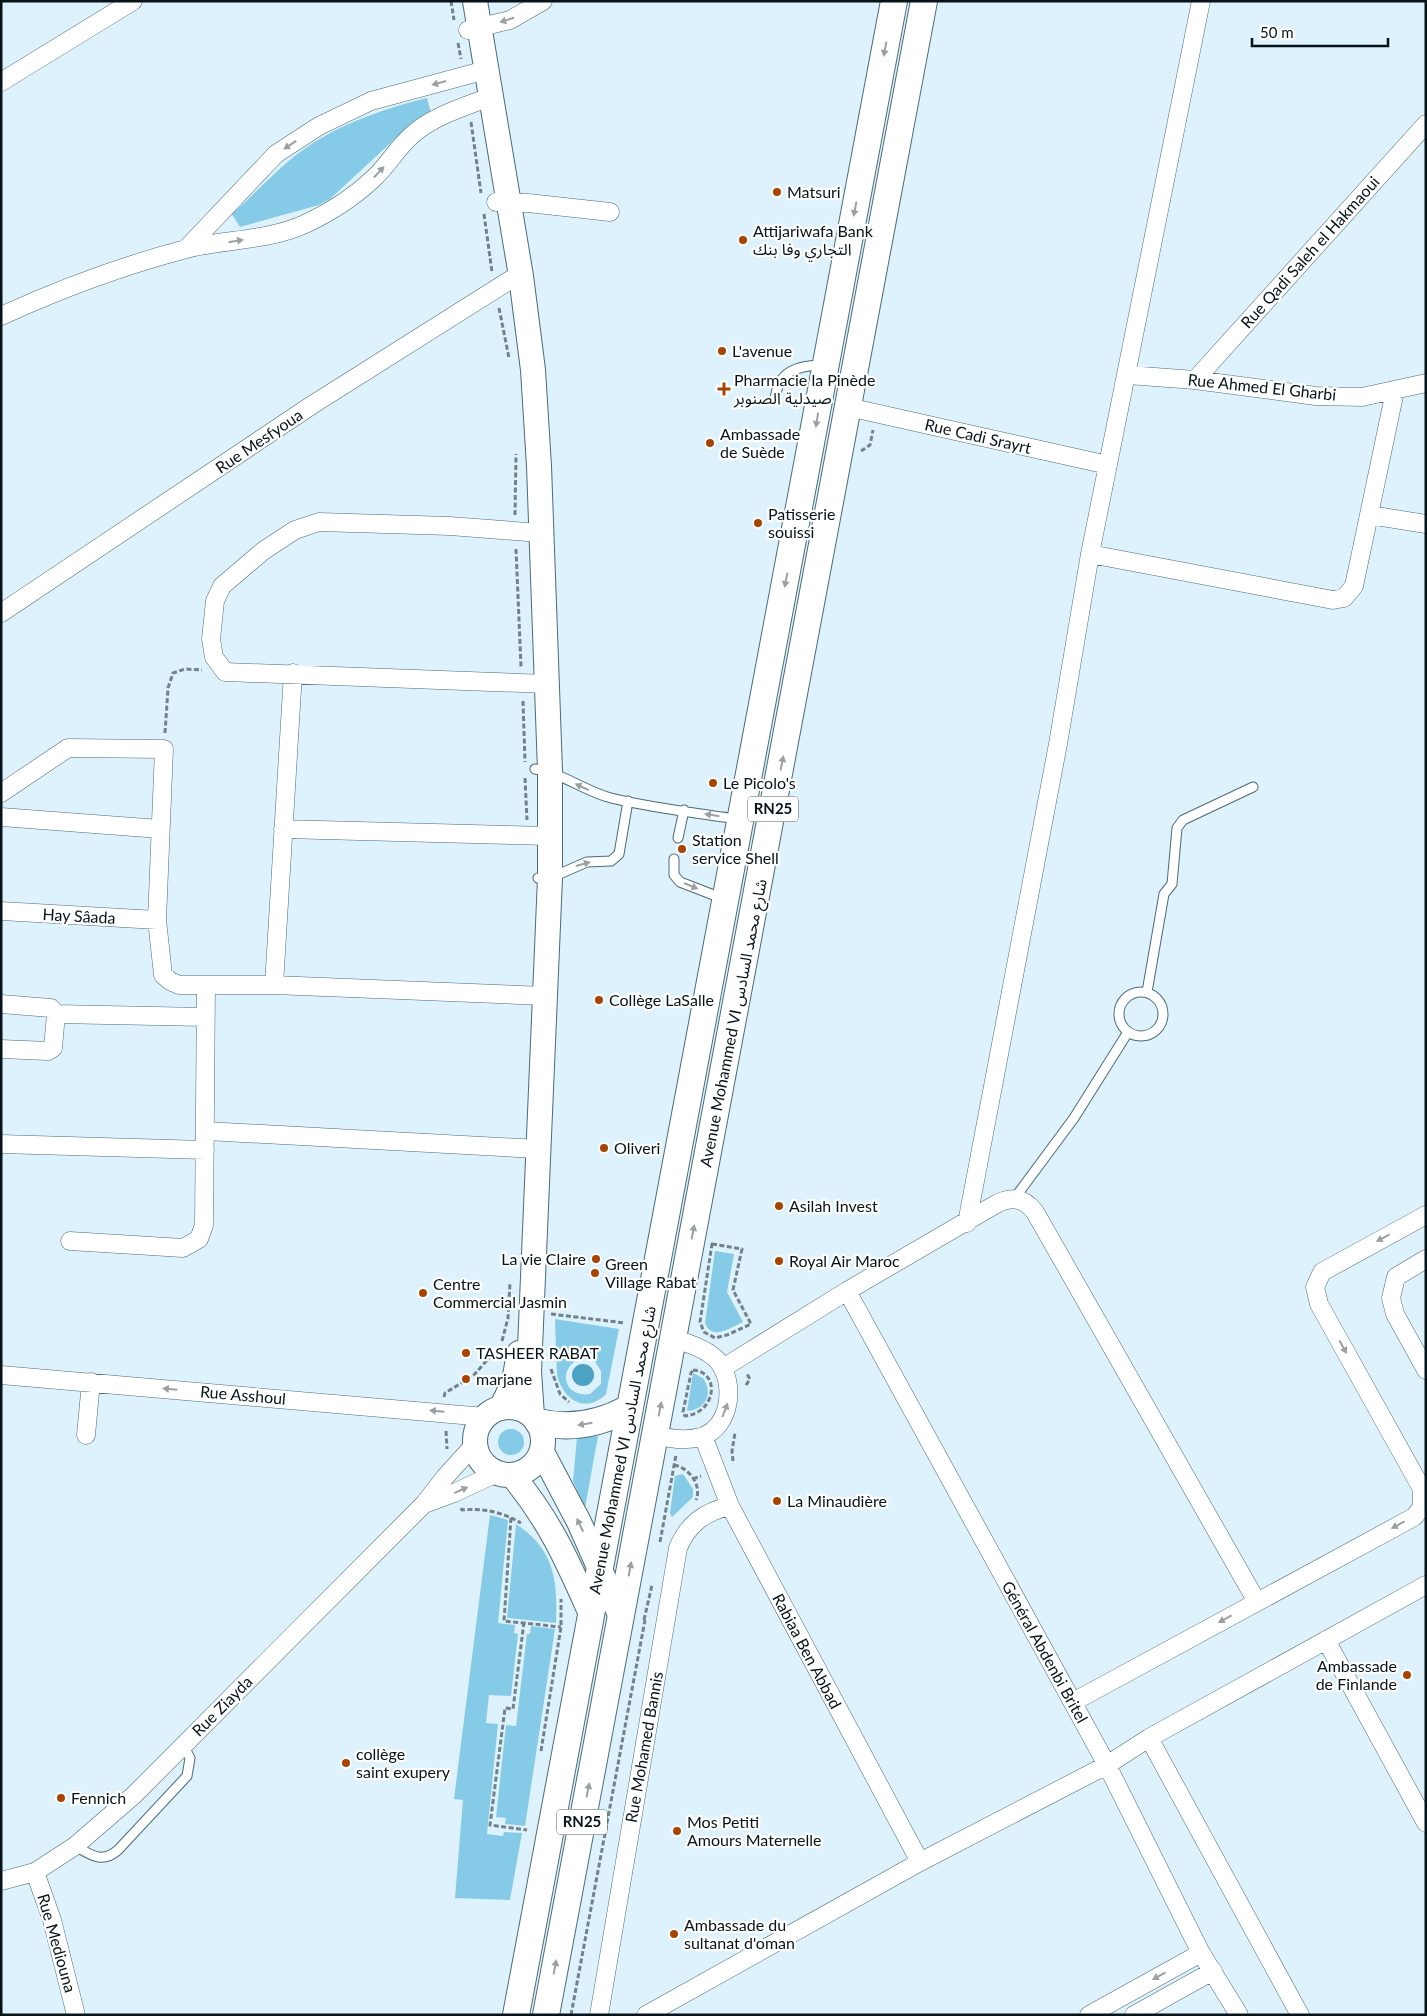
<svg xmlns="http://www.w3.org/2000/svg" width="1427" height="2016" font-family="Lato,'Noto Sans Arabic',sans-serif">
<rect width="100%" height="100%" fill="#ddf2fc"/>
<!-- green -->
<path fill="#85cbe8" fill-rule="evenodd" d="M427,98L431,113L398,136L330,199L319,205L240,227L232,214C252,196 271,176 291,159C330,127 379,110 427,98Z
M715,1251L734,1254L727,1292L743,1322C730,1328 712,1341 705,1323Z
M555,1319L619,1329L606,1394C585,1415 563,1399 557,1375ZM581,1358L594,1360L601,1371V1384L590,1394C564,1398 556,1369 581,1358Z
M693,1373L703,1378C714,1394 705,1410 687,1411Z
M498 1442a13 13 0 1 1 26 0a13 13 0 1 1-26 0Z
M598,1436L585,1508L573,1481L577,1437Z
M683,1474L693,1489V1497L672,1517L670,1513L675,1476Z
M490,1515L508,1520L498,1623L515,1625L514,1633L518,1634L511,1696L489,1695L486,1723L498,1724L487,1834L503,1836L504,1832L522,1833L510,1900L455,1898L463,1800L454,1799Z
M516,1524C554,1549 558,1580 556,1623L507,1618Z
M531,1626L555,1629L525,1826L505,1824L506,1818L496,1817L506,1725L516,1726L527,1634H530Z"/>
<!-- water -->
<path fill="#4ca2c3" d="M572 1375a11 11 0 1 1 22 0a11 11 0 1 1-22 0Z"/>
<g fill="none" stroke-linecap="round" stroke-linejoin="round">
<!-- lane casing -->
<g stroke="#4a6b78" stroke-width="11">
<path id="lane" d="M775,400C778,369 798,367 823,364
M535,769C563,773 584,791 611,798C652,808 696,813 737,819
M678,838L684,810
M674,859V875L680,882L724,899
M538,878H550L587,862L611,861L619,854L628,801
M1119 1014a22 22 0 1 1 44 0a22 22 0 1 1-44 0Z
M1147,992L1164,894L1172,884L1177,828L1183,820L1253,787
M1014,1199L1074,1118L1128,1032
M75,1846C91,1855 102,1864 118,1850L187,1776L190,1758L183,1745"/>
</g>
<!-- street casing -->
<g stroke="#4a6b78" stroke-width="19">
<path id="street" d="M468,30L510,20L543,1
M1,82L133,1
M496,202L528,203L610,212
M187,248L276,154L319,126L371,101L486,70
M1,316C58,290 125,265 186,249C225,239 268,241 305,224C331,212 354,197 374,178C388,165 398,147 412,135C431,118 455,110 479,101
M1128,375L1195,380L1316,396L1362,397L1426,383
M1195,380L1426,124
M848,407L1108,465
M1370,515L1426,524
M541,533L450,526L319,522L295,530L263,551L222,586L215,601L211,639L214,657L225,672L547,684
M1090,554L1333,600L1344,598L1354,586L1395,391
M1,613L312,405L510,280L521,276
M1,793L68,748L164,749L157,920L163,975L170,981L179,985H274L545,996
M1,817L160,829
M283,829L550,836
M1,911L157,920
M274,985L293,673
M1,1004L51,1008L56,1014L53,1048L48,1051L1,1049
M56,1014L205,1017
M206,1131L538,1149
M1,1144L205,1150
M967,1223L1058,744L1090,554L1201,1
M70,1241L183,1248L199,1239L204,1225L206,985
M1426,1259L1396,1277L1391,1298L1395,1314L1426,1370
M847,1291L1107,1765L1201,1953L1239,2015
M723,1368L847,1291L998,1203C1013,1196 1025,1199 1035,1212L1257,1602
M1,1375L485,1417
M86,1435L91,1382
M655,1435C670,1439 686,1441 701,1437C731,1427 736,1383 718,1361C707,1349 689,1343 673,1339
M703,1436L730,1506L920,1862
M424,1504L454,1493L497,1473
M1326,1640L1426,1823
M1073,1702L1414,1517L1422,1507V1489L1319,1304L1315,1287L1322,1272L1426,1215
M1149,1738L1300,2015
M35,1872L52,1920L76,2015
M1,1881L35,1872L75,1846L134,1795L424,1504L445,1477L475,1444
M599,2015L678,1548C688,1524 704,1512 730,1506
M646,2015L920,1862L1107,1765L1149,1738L1426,1585
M1089,2015L1201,1953
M1134,2015L1213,1971"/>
</g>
<!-- secondary casing -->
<g stroke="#4a6b78" stroke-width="26">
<path id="secondary" d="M475,1L521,276L533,370L539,466L550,771V878L529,1371L532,1416
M475 1441a34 34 0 1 1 68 0a34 34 0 1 1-68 0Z
M501,1408L514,1382L519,1353
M542,1452L579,1522L621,1617
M512,1475C550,1521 567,1560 591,1614"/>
</g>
<!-- primary casing -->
<g stroke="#4a6b78" stroke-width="28">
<path id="primary" d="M538,1422C571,1430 600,1424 629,1408
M516,2015L894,1
M546,2015L924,1"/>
</g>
<!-- path -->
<path stroke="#71828a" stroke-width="3" stroke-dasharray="5 2.5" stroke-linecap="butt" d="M451,1L454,20
M458,43L461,59
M471,122L481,193
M484,214L492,272
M499,308L509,358
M861,451L870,445L873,430
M515,515L516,454
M516,549L521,667
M523,701L525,762
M165,733L168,688L173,673L185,669L202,670
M525,778L527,820
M712,1244L742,1249L733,1290L751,1324L727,1335L715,1338L704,1332L700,1322Z
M551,1314L625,1323
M502,1341L508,1318L510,1283
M551,1369L560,1394L569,1402
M693,1370C721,1372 716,1413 685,1416L683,1412L691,1373Z
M746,1385L750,1379L747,1374
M444,1397L445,1393L473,1376L498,1348
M446,1431L447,1449
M733,1461L732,1451L735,1433
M674,1465C690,1468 702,1486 696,1500
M693,1479L701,1476
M461,1508L462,1510C484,1508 502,1512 521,1523
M511,1518L504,1621L561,1627
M660,1542L676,1455
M644,1620L652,1585
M524,1622L513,1709L505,1708L490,1825L527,1830
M541,1751L561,1627V1599
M571,2015L645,1620"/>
<!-- lane -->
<use href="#lane" stroke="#fff" stroke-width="9"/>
<!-- street -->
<use href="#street" stroke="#fff" stroke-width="18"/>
<!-- secondary -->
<use href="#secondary" stroke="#fff" stroke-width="24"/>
<!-- primary -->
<use href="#primary" stroke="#fff" stroke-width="26"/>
</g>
<!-- one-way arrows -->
<defs><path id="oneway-solid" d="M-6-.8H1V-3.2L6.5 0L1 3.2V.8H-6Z" transform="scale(1.25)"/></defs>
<g fill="#9ba1a3">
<use href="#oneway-solid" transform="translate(507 20) rotate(162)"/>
<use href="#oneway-solid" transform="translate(885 49) rotate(101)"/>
<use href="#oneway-solid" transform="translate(439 83) rotate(165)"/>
<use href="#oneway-solid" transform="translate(290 145) rotate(147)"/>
<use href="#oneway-solid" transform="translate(379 172) rotate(-47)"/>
<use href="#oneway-solid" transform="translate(855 209) rotate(101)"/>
<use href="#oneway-solid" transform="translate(236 241) rotate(-9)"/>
<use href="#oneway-solid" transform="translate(817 420) rotate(99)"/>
<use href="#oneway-solid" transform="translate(786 580) rotate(101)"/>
<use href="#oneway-solid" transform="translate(782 763) rotate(-79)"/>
<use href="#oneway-solid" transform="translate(582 787) rotate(-155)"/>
<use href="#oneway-solid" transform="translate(712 815) rotate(-171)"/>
<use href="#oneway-solid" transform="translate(583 864) rotate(-15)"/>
<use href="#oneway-solid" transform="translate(691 886) rotate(22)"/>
<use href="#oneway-solid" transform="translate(693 1232) rotate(-79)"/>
<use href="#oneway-solid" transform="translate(1383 1238) rotate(152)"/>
<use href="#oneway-solid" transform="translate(1343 1347) rotate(61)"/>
<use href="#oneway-solid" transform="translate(170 1389) rotate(-175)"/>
<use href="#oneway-solid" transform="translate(660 1409) rotate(-79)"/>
<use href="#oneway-solid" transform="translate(725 1410) rotate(-69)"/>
<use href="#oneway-solid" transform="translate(437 1411) rotate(-175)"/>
<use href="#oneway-solid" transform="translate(585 1424) rotate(171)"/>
<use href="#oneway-solid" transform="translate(461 1490) rotate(-24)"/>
<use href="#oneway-solid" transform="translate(580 1525) rotate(-115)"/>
<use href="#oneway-solid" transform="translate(1398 1525) rotate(152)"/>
<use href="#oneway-solid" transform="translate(630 1569) rotate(-80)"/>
<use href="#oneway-solid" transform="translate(1225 1619) rotate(151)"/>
<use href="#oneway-solid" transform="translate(588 1790) rotate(-79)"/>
<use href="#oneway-solid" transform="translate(555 1967) rotate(-79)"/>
<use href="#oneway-solid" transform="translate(1159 1976) rotate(151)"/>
</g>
<!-- markers -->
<g fill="#a64400" stroke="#fff" stroke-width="2">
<circle cx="777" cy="192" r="5"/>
<circle cx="743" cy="240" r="5"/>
<circle cx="722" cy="351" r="5"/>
<path d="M721.5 381.5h5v5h5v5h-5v5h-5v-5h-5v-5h5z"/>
<circle cx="710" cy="443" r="5"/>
<circle cx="758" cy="523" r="5"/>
<circle cx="713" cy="783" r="5"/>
<circle cx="682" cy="849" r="5"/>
<circle cx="599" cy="1000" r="5"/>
<circle cx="604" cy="1148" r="5"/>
<circle cx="779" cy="1206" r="5"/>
<circle cx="596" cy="1259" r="5"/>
<circle cx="779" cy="1261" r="5"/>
<circle cx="595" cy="1273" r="5"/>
<circle cx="423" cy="1293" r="5"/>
<circle cx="466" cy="1353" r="5"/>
<circle cx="466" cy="1379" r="5"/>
<circle cx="777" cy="1501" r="5"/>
<circle cx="1407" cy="1675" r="5"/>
<circle cx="346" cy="1763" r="5"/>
<circle cx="61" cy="1798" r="5"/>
<circle cx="677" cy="1831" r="5"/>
<circle cx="674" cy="1934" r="5"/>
</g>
<g text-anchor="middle" stroke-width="4.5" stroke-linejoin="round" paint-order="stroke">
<!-- shield labels -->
<g fill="#fff" stroke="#515a5d" stroke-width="1">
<rect x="748" y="796.5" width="50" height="25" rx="4"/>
<rect x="557" y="1809.5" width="50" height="25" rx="4"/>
</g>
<g font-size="15" font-weight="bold" fill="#061318">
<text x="773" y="814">RN25</text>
<text x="582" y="1827">RN25</text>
</g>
<!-- poi labels -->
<g font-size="16" fill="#061318" stroke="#fff" text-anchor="start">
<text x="787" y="198">Matsuri</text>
<text x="753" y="237">Attijariwafa Bank<tspan x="753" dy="18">التجاري وفا بنك</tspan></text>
<text x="732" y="357">L'avenue</text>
<text x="734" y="386">Pharmacie la Pinède<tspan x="734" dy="18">صيدلية الصنوبر</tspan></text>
<text x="720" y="440">Ambassade<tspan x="720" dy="18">de Suède</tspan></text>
<text x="768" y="520">Patisserie<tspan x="768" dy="18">souissi</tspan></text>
<text x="723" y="789">Le Picolo's</text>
<text x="692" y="846">Station<tspan x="692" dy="18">service Shell</tspan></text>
<text x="609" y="1006">Collège LaSalle</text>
<text x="614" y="1154">Oliveri</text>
<text x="789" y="1212">Asilah Invest</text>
<text x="586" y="1265" text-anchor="end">La vie Claire</text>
<text x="789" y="1267">Royal Air Maroc</text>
<text x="605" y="1270">Green<tspan x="605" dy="18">Village Rabat</tspan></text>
<text x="433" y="1290">Centre<tspan x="433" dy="18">Commercial Jasmin</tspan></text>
<text x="476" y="1359">TASHEER RABAT</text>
<text x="476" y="1385">marjane</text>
<text x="787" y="1507">La Minaudière</text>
<text x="1397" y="1672" text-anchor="end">Ambassade<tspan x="1397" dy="18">de Finlande</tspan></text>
<text x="356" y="1760">collège<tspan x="356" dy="18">saint exupery</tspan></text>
<text x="71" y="1804">Fennich</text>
<text x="687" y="1828">Mos Petiti<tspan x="687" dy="18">Amours Maternelle</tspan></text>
<text x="684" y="1931">Ambassade du<tspan x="684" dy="18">sultanat d'oman</tspan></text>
</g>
<!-- street labels -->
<g font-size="16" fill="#061318" stroke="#fff">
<text transform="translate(1310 252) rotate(-48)" y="6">Rue Qadi Saleh el Hakmaoui</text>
<text transform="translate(1262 387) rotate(6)" y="6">Rue Ahmed El Gharbi</text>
<text transform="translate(978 436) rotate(13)" y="6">Rue Cadi Srayrt</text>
<text transform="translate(259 441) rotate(-34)" y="6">Rue Mesfyoua</text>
<text transform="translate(79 916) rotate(3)" y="6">Hay Sâada</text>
<text transform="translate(733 1023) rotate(-79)" y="6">Avenue Mohammed VI شارع محمد السادس</text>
<text transform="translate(243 1395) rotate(5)" y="6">Rue Asshoul</text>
<text transform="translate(622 1450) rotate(-79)" y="6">Avenue Mohammed VI شارع محمد السادس</text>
<text transform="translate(807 1651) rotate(62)" y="6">Rabiaa Ben Abbad</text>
<text transform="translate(1045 1652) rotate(61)" y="6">Général Abdenbi Britel</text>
<text transform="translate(222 1706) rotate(-45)" y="6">Rue Ziayda</text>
<text transform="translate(644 1747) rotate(-80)" y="6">Rue Mohamed Bannis</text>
<text transform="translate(57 1943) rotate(74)" y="6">Rue Mediouna</text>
</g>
</g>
<!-- border -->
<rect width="1427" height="2016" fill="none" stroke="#061318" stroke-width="5"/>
<!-- scale -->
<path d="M1252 38v8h136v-8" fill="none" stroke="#061318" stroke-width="2.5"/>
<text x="1260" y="38" font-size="15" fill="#061318" stroke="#ffffff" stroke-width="4" paint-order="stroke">50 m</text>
</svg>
